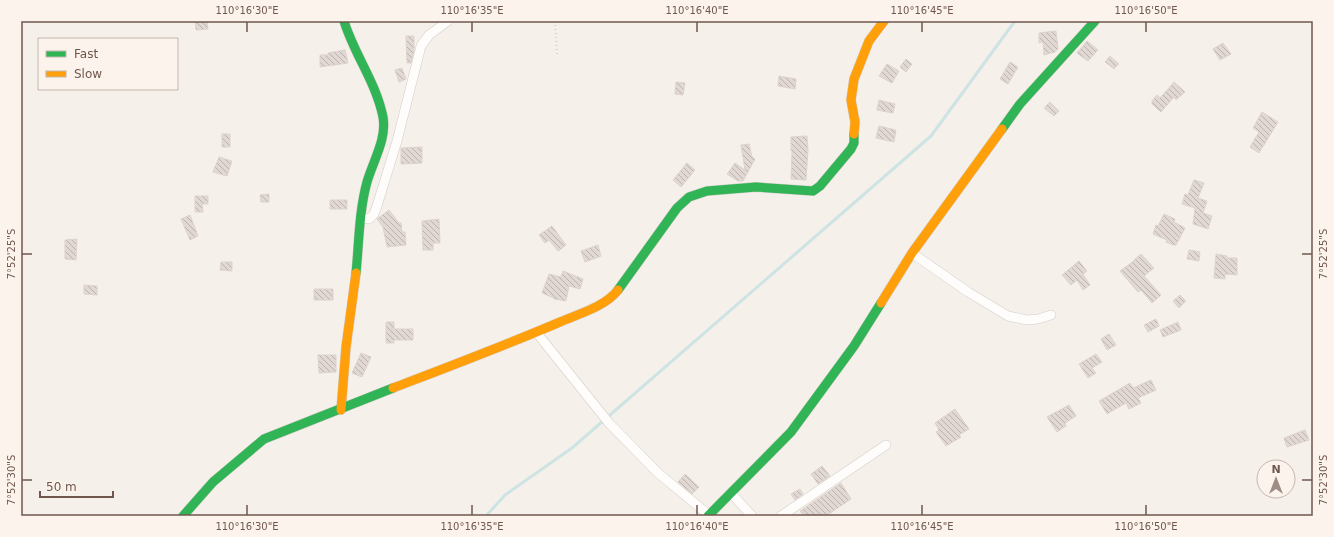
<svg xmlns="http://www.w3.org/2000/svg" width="1334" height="537" font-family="'DejaVu Sans',sans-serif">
<defs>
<pattern id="building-back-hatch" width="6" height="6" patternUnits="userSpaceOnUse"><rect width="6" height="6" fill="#e1d8d3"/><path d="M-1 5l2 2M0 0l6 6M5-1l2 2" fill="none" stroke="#bbb2ad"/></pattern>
</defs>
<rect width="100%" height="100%" fill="#f5f0ea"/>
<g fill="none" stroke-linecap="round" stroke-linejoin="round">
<!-- stream -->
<path stroke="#cee3e3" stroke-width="3" d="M486,516L505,495L572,448L931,136L1015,21"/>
</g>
<!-- building -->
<path fill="url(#building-back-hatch)" stroke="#ddd3cd" d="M195,21H207L208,29L196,30Z
M1056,31L1058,49L1055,52L1044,55L1043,42L1039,43V33Z
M406,36H414V50L411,63H407Z
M1087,41L1098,50L1088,61L1077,53Z
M1223,43L1231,54L1220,60L1213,49Z
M345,50L348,63L320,67V55H328V53Z
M1110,56L1119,64L1114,69L1105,62Z
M906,59L912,64L906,72L900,67Z
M1010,62L1018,67L1008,84L1000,79Z
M887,64L899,71L892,83L879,76Z
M402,68L406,79L399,82L395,70Z
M779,76L796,79L795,89L778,86Z
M676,82L685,83L683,95L675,94Z
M1174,82L1185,92L1176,100L1174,97L1161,112L1152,104V101L1157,95L1160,98Z
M879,100L895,104L893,113L877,110Z
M1050,102L1059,111L1054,116L1044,108Z
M1262,112L1278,122L1259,153L1250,147L1259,132L1253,128Z
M879,126L896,130L894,142L876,138Z
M222,134H230V147H222Z
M807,136L808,150L806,180L791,179L792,151H791V137Z
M749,144L752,157L755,159L743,181H738L727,174L735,163L745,170L741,145Z
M422,147V163L401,164V148Z
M219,157L232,161L227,176L213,172Z
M687,163L695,170L681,187L673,180Z
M1194,180L1204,183L1198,198L1207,201L1203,213L1212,216L1208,229L1193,224L1195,208L1182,204L1185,194L1188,195Z
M269,194V202H261L260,195Z
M195,196H208V204H202L203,212H195Z
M330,200H347V209H330Z
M389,210L399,223H401L402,232H405L406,245L387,247L383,227L377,219Z
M1164,214L1175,219L1174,222L1185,228L1176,245H1173L1166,242L1167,240L1153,234L1156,225L1158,226Z
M190,215L198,236L190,240L181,219Z
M439,219L440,243H433V250H423L422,221Z
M552,226L566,245L558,251L549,240L545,243L539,235Z
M77,239L76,260L65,259V240Z
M598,245L601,256L585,262L581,251Z
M1189,250L1200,252L1199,261L1187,259Z
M1141,254L1154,268L1144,276L1161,295L1152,303L1141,290L1138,292L1120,271L1135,260V259Z
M1216,254L1227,256V258H1237V275L1225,274V279L1214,278Z
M1079,261L1087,271L1083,274L1090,285L1083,290L1077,280L1071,285L1062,275Z
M221,262H232V271L220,270Z
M563,271L583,279L580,289L569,286L566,301L554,299V298L542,293L549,274L561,277Z
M84,285L97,286V295L84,294Z
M314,289H333V300H314Z
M1180,295L1186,301L1179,308L1173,301Z
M1156,319L1159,326L1148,332L1144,325Z
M386,322H394V329H413V340H394V343H386Z
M1178,322L1181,330L1163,337L1160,330Z
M1109,334L1116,345L1107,350L1101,339Z
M361,353L371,357L362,377L352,373Z
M1096,354L1102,362L1092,368L1096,373L1088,378L1079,364Z
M318,355H336V372L319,373Z
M1151,380L1156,390L1138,398L1141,403L1129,409L1126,403L1107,414L1099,401L1130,383L1133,388Z
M1069,405L1076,416L1065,423L1066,426L1057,432L1047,417Z
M955,409L969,429L959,435L961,437L946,446L936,432L939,430L935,423Z
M1305,430L1309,440L1287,447L1284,438Z
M822,466L830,476L818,484L811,474Z
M685,474L699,487L692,494L678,482Z
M841,483L851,499L826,516H804L800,511Z
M800,489L803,494L795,500L791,494Z"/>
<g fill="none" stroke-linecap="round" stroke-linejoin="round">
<!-- street casing -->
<g stroke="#d4cdc9" stroke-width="10">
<path id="street" d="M361,218L369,219L374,214L377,206L397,141L421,46L429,35L448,21
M912,253L968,292L1008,316L1027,320L1038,319L1051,315
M536,332L609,423L658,473L709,515
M731,493L752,516
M781,516L886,445"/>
</g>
<!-- fast casing -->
<g stroke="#d4ccc7" stroke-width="10">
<path id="fast" d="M344,21C354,54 376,82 383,117C387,139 373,161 367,182C359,211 359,243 356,273
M1002,129L1020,104L1095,21
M618,290L677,208L689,197L707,191L756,187L813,191L820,186L851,149L854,143V134
M183,516L213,482L264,439L393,388
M708,516L791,432L854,346L881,303"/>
</g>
<!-- slow casing -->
<g stroke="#d4ccc7" stroke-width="10">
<path id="slow" d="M854,134L855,122L851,100L854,79L869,41L884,21
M881,303L912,253L1002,129
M393,388C448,367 504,346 560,322C578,314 605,307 618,290
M341,410L346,347L356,273"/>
</g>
<!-- path -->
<path stroke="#d6cfcb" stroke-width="2" stroke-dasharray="1 3" stroke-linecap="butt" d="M555,21L557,56"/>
<!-- street -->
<use href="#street" stroke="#fefdfc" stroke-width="9"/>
<!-- fast -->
<use href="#fast" stroke="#30b455" stroke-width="9"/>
<!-- slow -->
<use href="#slow" stroke="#ff9f0a" stroke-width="9"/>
</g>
<!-- ticks -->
<path fill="none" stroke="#6f574e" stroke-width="1.5" d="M247,22V32M472,22V32M697,22V32M922,22V32M1146,22V32M22,254H32M1302,254H1312M22,480H32M1302,480H1312M247,505V515M472,505V515M697,505V515M922,505V515M1146,505V515"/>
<!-- border -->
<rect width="1334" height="537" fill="none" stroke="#fcf4ec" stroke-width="44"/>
<!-- legend -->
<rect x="38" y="38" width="140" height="52" fill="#fcf4ec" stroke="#c4b5ad"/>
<rect x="46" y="51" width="20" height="6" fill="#30b455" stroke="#c4b5ad"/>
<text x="74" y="58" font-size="12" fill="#6f574e">Fast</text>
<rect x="46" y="71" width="20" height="6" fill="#ff9f0a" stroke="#c4b5ad"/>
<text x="74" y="78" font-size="12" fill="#6f574e">Slow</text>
<!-- north arrow -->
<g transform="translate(1276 479)"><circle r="19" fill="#fcf4ec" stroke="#c4b5ad"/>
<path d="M0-3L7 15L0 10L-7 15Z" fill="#9e8d85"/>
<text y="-6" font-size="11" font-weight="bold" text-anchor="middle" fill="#6f574e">N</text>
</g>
<!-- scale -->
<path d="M40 491v6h73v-6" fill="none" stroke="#6f574e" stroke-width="2"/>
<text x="46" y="491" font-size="12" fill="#6f574e" stroke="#fcf4ec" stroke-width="3" paint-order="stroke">50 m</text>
<rect x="22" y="22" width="1290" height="493" fill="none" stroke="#6f574e" stroke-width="1.5"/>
<g font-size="10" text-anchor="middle" fill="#6f574e">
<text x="247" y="14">110°16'30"E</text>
<text x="472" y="14">110°16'35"E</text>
<text x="697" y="14">110°16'40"E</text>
<text x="922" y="14">110°16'45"E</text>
<text x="1146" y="14">110°16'50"E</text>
<text transform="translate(11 254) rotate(-90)" y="4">7°52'25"S</text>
<text transform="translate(1323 254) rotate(-90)" y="4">7°52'25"S</text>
<text transform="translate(11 480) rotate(-90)" y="4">7°52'30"S</text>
<text transform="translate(1323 480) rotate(-90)" y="4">7°52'30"S</text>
<text x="247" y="530">110°16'30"E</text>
<text x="472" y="530">110°16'35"E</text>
<text x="697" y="530">110°16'40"E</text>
<text x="922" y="530">110°16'45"E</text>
<text x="1146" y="530">110°16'50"E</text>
</g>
</svg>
